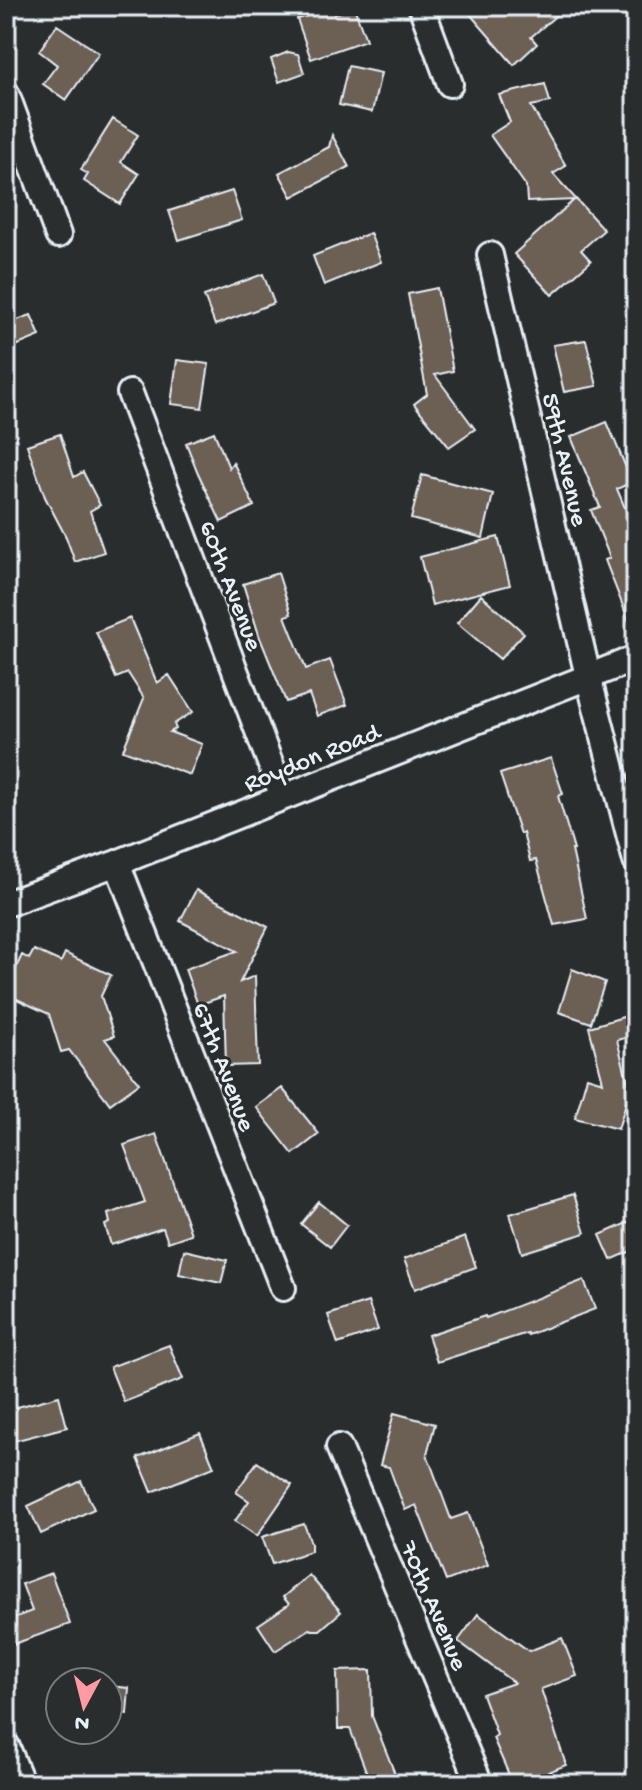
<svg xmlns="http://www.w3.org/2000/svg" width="642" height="1790" font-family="'Gochi Hand',sans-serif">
<rect width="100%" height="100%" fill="#2a2d2e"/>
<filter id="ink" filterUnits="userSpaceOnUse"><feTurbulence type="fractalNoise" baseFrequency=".0125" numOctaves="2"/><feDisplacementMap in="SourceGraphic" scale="16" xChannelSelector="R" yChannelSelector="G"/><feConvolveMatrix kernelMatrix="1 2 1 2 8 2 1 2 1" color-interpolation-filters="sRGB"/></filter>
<g filter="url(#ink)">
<!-- building -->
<path fill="#6c5e53" stroke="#e8f1f8" stroke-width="2" d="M463,6H567L531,37L537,44L514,65Z
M333,7L335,14L354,7L366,40L311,59L297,19Z
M57,25L99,53L66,100L43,84L57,65L39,51Z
M288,52L298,54L304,73L279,82L271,59Z
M348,66L381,73L372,112L339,105Z
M545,84L550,102L531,106L566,166L553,174L604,230L581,250L591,261L552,295L514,254L574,200L527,202L526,186L490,135L510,122L499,95Z
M113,119L138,135L121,162L139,174L120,204L84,181L88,174L81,170Z
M332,135L349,167L292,197L279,173L329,147Z
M232,191L242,220L179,240L169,211Z
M370,233L381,262L324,285L313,256Z
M263,274L274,303L215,325L204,296Z
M437,288L453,371L435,375L475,429L449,447L414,404L427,394L408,294Z
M31,315L40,336L6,350V324Z
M586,340L597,386L564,392L553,345Z
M177,360L209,364L202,408L171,404Z
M607,422L632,482L617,489L631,522L628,523L636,548V637H635L605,560L610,558L591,510L600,507L571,437Z
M214,432L229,468L233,462L254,506L221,522L198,473L186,443Z
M60,434L74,477L83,472L100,505L90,511L104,552L75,562L66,537L45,497L27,445Z
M422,475L493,494L483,538L411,519Z
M498,537L510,585L432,605L420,557Z
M278,573L291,614L285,616L306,669L330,660L347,705L317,716L309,694L286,702L260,638L243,584Z
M481,595L524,633L500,659L457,623Z
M130,618L157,683L169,675L193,712L174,724L176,729L170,732L202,744L190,775L123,750L144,698L128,673L116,678L96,632Z
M551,758L563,794L558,796L574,850H572L587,919L554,925L536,860L530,861L523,833L520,834L500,774Z
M196,890L268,927L240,982L255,976L258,1065L226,1066L224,996L198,1005L185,969L237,951L180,921Z
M34,950L61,962L65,953L111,975L101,996L114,1036L105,1039L139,1083L110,1104L69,1050L61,1052L49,1014L6,994V989L22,955L29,959Z
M572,969L605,982L591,1023L559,1012Z
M630,1015L636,1035L617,1040L630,1090L618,1129L575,1118L587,1077L603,1082L589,1027Z
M282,1088L319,1134L293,1154L256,1107Z
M156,1134L191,1234L168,1242L163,1228L111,1245L105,1225L110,1223L108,1214L145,1202L124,1145Z
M573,1195L585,1233L522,1253L510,1214Z
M319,1202L347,1225L330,1247L301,1224Z
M636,1219V1249L611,1260L600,1235Z
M465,1237L476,1267L415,1289L404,1259Z
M184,1250L227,1260L221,1283L179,1274Z
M584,1280L595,1309L528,1335L527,1333L437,1362L428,1335L485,1316L486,1318Z
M368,1302L378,1330L338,1344L328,1315Z
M169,1345L183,1379L124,1402L110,1367Z
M59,1396L67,1427L6,1443V1410Z
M394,1413L435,1424L427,1454L451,1519L468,1513L488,1565L446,1581L416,1505L405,1510L389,1467L380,1465Z
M200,1433L214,1467L152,1492L138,1458Z
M257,1462L292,1485L257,1536L235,1521L249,1501L236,1492Z
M81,1481L94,1509L41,1534L28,1506Z
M304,1524L311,1543V1551L272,1564L262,1537Z
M51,1573L70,1624L14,1644L6,1621L32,1611L22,1584Z
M309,1575L341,1612L320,1630H312L310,1629L275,1651L258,1625L289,1604L283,1597Z
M478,1614L529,1651L562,1638L577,1676L541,1689L566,1765L538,1776L542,1784H513L493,1738L497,1735L482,1694L514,1683L458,1641Z
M371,1670L372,1716L399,1784H371L350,1729H338L337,1671Z
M108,1686L129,1688L127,1714L108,1712Z"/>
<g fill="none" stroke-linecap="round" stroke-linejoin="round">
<!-- minor casing -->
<g stroke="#e8f1f8" stroke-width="30">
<path id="minor" d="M421,6L450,84
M6,93L58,235
M490,255L588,676L636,861
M130,393L283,797
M117,863L283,1288
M6,904L117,863L636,658
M339,1447L480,1784
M6,1745L22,1784"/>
</g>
<!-- minor -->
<use href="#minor" stroke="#2a2d2e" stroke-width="24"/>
</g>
</g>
<g text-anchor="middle" stroke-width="6" stroke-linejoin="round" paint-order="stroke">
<!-- street labels -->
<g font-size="26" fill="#e8f1f8" stroke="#2a2d2e">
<text transform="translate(567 459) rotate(77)" y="9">59th Avenue</text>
<text transform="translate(233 585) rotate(69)" y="9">60th Avenue</text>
<text transform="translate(311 756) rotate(-22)" y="9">Roydon Road</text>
<text transform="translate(226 1066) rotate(69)" y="9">67th Avenue</text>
<text transform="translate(436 1605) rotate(67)" y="9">70th Avenue</text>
</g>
</g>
<!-- margin -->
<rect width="642" height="1790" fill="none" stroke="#2a2d2e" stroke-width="32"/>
<rect x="16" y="16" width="610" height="1758" fill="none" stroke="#e8f1f8" stroke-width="3" filter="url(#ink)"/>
<!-- north arrow -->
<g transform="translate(84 1706) rotate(187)"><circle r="38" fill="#2a2d2e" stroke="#767b7f" stroke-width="2"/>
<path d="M0-6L14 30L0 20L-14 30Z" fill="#ff9aa2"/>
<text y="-12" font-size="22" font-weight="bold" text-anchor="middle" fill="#e8f1f8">N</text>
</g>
</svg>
